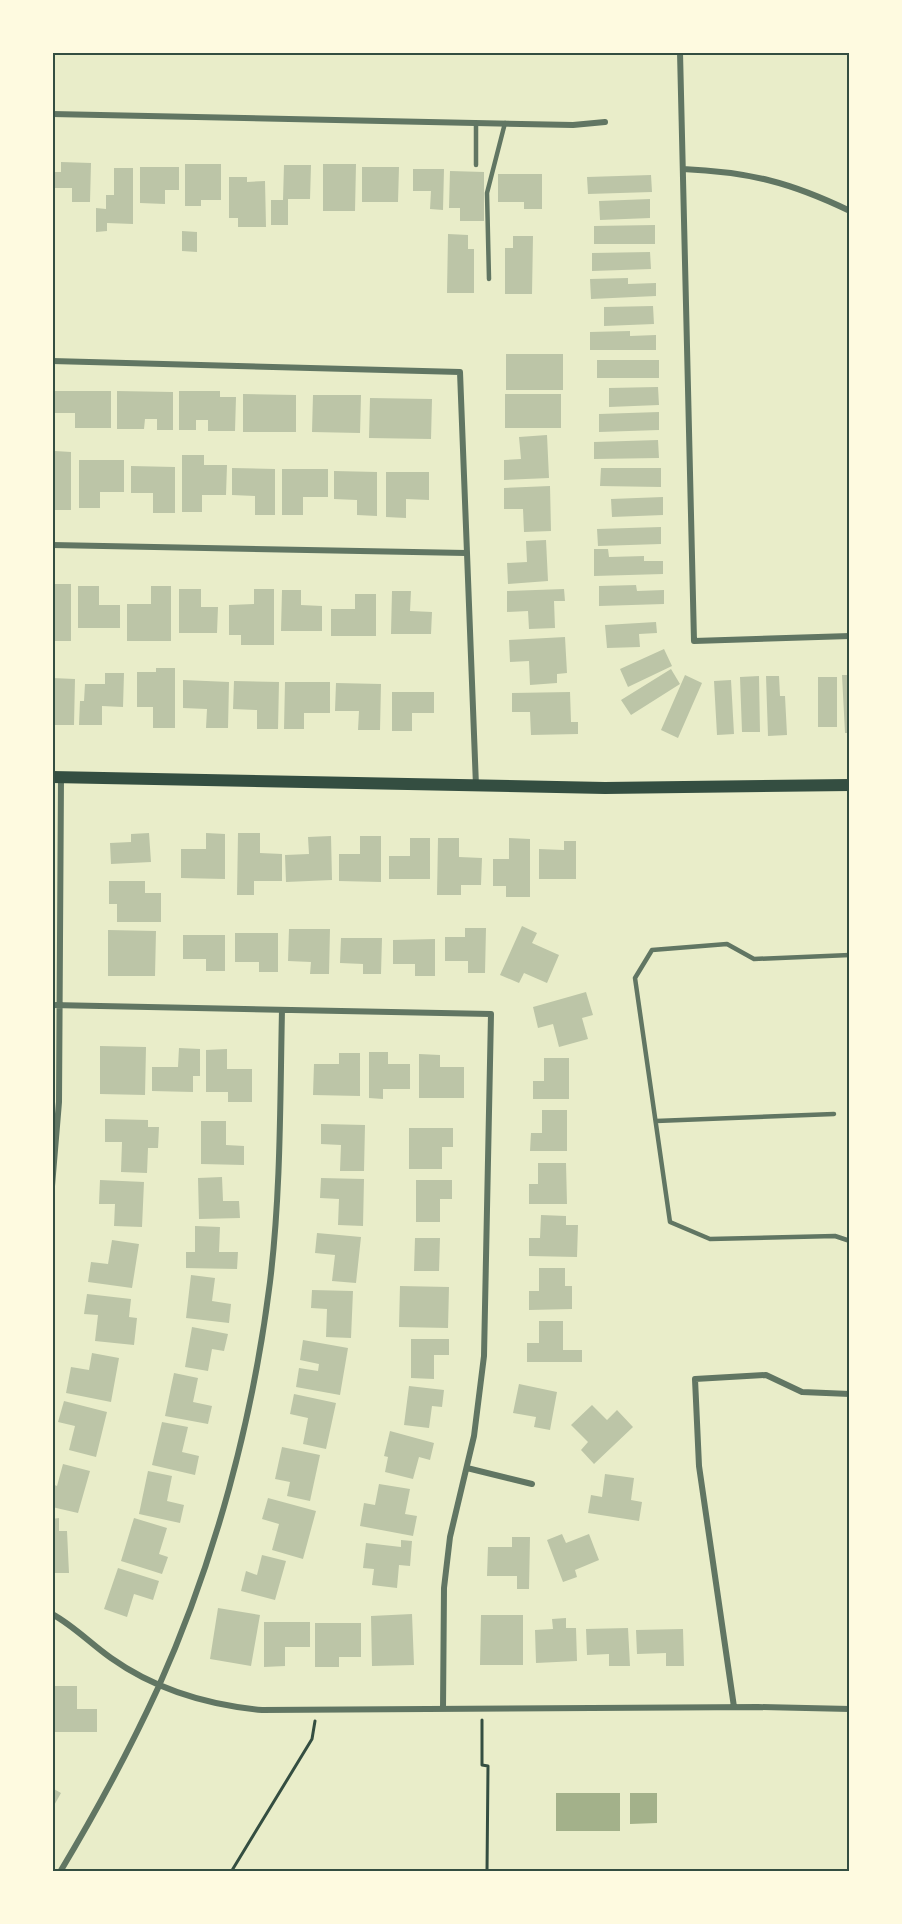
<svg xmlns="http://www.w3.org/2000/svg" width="902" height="1924" font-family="Jost,sans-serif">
<rect width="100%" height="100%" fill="#e9edc9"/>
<!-- water -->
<path fill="#a3b18a" d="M556,1793H620V1831H556Z
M630,1793H657V1823L630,1824Z"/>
<!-- building -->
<path fill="#bcc5a7" d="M61,162L91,163L90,202H72V188H52V172H61Z
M185,164H221V200H201V206H185Z
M323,164H356L355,211H323Z
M284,165H311L310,199H288V225H271V200H283Z
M140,167H179V190H165V204L140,203Z
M362,167H399L398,202H362Z
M114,168H133V224L107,223V231L96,232V208L106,209V195H114Z
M413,169H444L443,210L430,209L431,191H413Z
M450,171L484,172V221H460V208H449Z
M498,174H542V209H524V202H498Z
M651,175L652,192L588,194L587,177Z
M229,177H247V182L265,181L266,227H238V218H229Z
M650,199V218L600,220L599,201Z
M655,225V244H594V226Z
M182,231L197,232V252L182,251Z
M448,234L468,235V249H474V293H447Z
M513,236H533L532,294H505V248H513Z
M650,252L651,269L592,271V253Z
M628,278V284L656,283V296L591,299L590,279Z
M653,306L654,324L604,326V307Z
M630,331V336L656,335V350H590V332Z
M506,354H563V390H506Z
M597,360H659V378H597Z
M658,387L659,405L609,407V388Z
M54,391H111V428H75V413H54Z
M117,391L173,392V430H157V419H145L144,429H117Z
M179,391H220V397H236L235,431H208V420H196V430H179Z
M243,394L296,395V432H243Z
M505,394H561V428H505Z
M313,395H361L360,433L312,432Z
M370,398L432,399L431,439L369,438Z
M659,412V430L599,432V414Z
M547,435L549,478L504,480V460L521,459L519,437Z
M658,440L659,458L594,459V442Z
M55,451L71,452V510H52V463H55Z
M182,455H204V465H227L226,495H202V512H182Z
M79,460H124V492H100V508H79Z
M131,466L175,467V513H153V493H131Z
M232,468L275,469V515H255V496L232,495Z
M601,468H661V487L600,486Z
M282,469H328V497H303V515H282Z
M334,471L377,472V516L357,515V500L334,499Z
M386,472H429V500L406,499V518L386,517Z
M550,486L551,531L524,532L523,509H504V488Z
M663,497V515L612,517L611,499Z
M661,527V544L598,546L597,529Z
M546,540L548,581L508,584L507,563L527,562L526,541Z
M594,549H608L609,557L644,556V561H663V574L594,576Z
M52,584H71V641H52Z
M636,585L637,591L664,590V604L599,606V586Z
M78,586H99V605H120V628H78Z
M151,586H171V641H127V604H151Z
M179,589H201V607H218L217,633H179Z
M254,589H274V645H241V635H229V605L254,604Z
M564,589L565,601H554L555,628L529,629L528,611L507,612V591Z
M282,590H301V605L322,606V631H281Z
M392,591H411L410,611L432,612L431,634H391Z
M355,594H376V636H331V609H355Z
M656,622L657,633L639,634L640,647L607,648L605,625Z
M565,637L567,673L557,674V683L530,685L529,661L510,662L509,640Z
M664,649L672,666L628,687L620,669Z
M156,668H175V728H153V707H137V672H156Z
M671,669L680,684L631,715L621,700Z
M105,673H124L123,707L102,706V725H79L80,701H84L85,684H105Z
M685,675L702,683L678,738L661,730Z
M842,675H850V733H845Z
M759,676L760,732H742L740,677Z
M766,676H779L780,696H785L787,735L768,736Z
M818,677H837V727H818Z
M52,678L75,679L74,725H53Z
M183,680L229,682L228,728H206L207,709L183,708Z
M731,680L734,734L717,735L714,681Z
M234,681L279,682L278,729H257V710L233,709Z
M285,682H330V713H304V729H284Z
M336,683L381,684L380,730H358L359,711H335Z
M392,692H434V713H412V731H392Z
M570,692L571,722H578V734L531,735L530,712H512V693Z
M149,833L151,862L111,864L110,843L131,842V834Z
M206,833L225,834V879L181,878V849H206Z
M238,833H260V853L282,854V881H254V895H237Z
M331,836L332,880L286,882L285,855L309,854L308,837Z
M360,836H381V882L339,881V854H360Z
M410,838H430V879H389V856H410Z
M438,838H459V857L482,858L481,885H461V895H437Z
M509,838L530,839V897H506V886H493V859H509Z
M564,841H576V879H539V849L564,850Z
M109,881H145V893H161V922H117V904H109Z
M522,926L537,933L532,943L559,955L547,983L524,973L519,983L500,975Z
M465,928H486L485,973H468V961H445V937H465Z
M289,929H330L329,974H310L311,962L288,961Z
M108,930L156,931L155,976H108Z
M235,933H278V972H259V962H235Z
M183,935H225V971H206V959H183Z
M341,938H382L381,974H363V964L340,963Z
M435,939V976H415V964H393V940Z
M586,992L593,1015L582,1018L588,1039L559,1047L553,1024L538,1028L533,1007Z
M100,1046L146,1047L145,1095L100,1094Z
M179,1048L200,1049V1076H193V1092L152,1091V1067H178Z
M227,1049V1069H252V1102H228V1092H206V1050Z
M369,1052H388V1064H410V1089H383V1099L369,1098Z
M339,1053H360V1096L313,1095L314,1064H339Z
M419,1054L440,1055V1067H464V1098H419Z
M544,1058H569V1099H533V1081H544Z
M542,1110H567V1151H530L531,1133H542Z
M105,1119L148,1120V1127H159L158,1148H148L147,1173L121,1172L122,1142H105Z
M201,1121H226V1145L244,1146V1165L201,1164Z
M321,1124L365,1125L364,1171H340L341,1145L321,1144Z
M409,1128H453V1147H442V1169H409Z
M538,1163H566L567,1204H529V1184H538Z
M222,1177L223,1201H239L240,1218L199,1219L198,1178Z
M321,1178L364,1179L363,1226L338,1225L339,1199L320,1198Z
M100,1180L144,1182L142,1227L114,1226L115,1204H99Z
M416,1180H452V1199H440V1222H416Z
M541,1215L566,1216V1225H578L577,1257L529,1256V1238H540Z
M195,1226L220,1227L219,1252H238L237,1269L186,1268V1252H195Z
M317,1233L361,1237L356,1283L332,1281L335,1255L315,1253Z
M415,1238H440L439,1271H414Z
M112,1240L139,1244L132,1288L88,1282L91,1262L108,1264Z
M539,1268H565V1286H572V1309L529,1310V1291H539Z
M191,1275L215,1278L212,1301L231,1304L229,1323L186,1318Z
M400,1286L449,1287L448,1328L399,1327Z
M312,1290L353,1291L351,1338L326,1337L327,1309L311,1308Z
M87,1294L131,1299L129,1317L137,1318L134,1345L95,1341L98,1315L84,1314Z
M539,1321H563V1350H582V1362H527V1343H539Z
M192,1327L228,1334L224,1351L212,1349L208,1371L185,1367Z
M411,1339H449V1355H434V1379L411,1378Z
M303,1340L348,1348L340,1395L296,1387L299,1368L318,1371L319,1364L300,1360Z
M92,1353L119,1358L111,1402L66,1393L71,1367L89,1370Z
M174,1373L198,1378L193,1402L212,1406L208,1424L165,1416Z
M519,1384L557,1392L550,1430L534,1427L536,1417L513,1413Z
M409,1386L444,1390L442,1407L432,1406L429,1428L404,1425Z
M294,1394L336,1403L326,1449L303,1444L308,1418L290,1414Z
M64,1401L107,1412L96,1457L69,1450L75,1426L58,1422Z
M592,1405L607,1420L617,1410L633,1427L594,1464L581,1450L588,1442L571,1425Z
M162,1422L188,1427L182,1452L199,1456L195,1475L152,1465Z
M390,1431L434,1443L430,1460L419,1457L413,1479L385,1472L388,1457L384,1456Z
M282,1447L320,1455L310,1501L287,1496L290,1482L275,1479Z
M63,1464L90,1471L78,1513L52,1507V1484L57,1486Z
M148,1471L172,1476L167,1501L184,1505L180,1523L139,1514Z
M605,1474L634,1478L631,1500L642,1502L639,1521L588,1513L591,1495L602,1497Z
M379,1484L410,1489L405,1514L417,1516L413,1536L360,1526L364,1503L375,1505Z
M268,1498L316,1511L303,1559L272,1550L279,1524L262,1519Z
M59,1518V1531H67L69,1573H52V1519Z
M134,1518L167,1528L159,1554L168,1557L162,1574L121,1561Z
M562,1534L566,1543L589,1534L599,1560L575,1570L577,1577L563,1582L547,1540Z
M512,1537H530L529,1589H517V1576H487L488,1547H512Z
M401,1540L412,1541L410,1566L399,1565L397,1588L372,1585L374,1569L363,1568L366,1543L401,1547Z
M262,1555L286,1561L275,1600L241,1591L246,1571L257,1575Z
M118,1568L159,1581L153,1600L134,1594L127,1617L104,1609Z
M218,1608L260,1615L251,1666L210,1659Z
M412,1614L414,1665L372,1666L371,1616Z
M481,1615H523V1665H480Z
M566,1618V1628H576L577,1661L536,1663L535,1630L553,1629L552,1619Z
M264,1622H310V1647H285V1666L264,1667Z
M315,1623H361V1657H339V1667H315Z
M628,1628L630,1666H609V1654L587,1655L586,1629Z
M683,1629L684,1666H666V1653L637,1654L636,1630Z
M53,1686H77V1709H97V1732H53Z
M52,1788L61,1793L52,1809Z"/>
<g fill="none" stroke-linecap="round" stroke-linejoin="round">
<!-- path -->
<path stroke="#344e41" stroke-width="3" d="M482,1720V1765L488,1766L487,1872
M231,1872L312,1739L315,1721"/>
<!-- service -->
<path stroke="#617663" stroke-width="4.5" d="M476,123V165
M489,279L487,193L505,123
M850,955L754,959L727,944L652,950L635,978L670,1222L710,1239L835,1236L850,1241
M656,1121L834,1114"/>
<!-- minor -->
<path stroke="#617663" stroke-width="6" d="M680,52L694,641L850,636
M52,114L573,125L605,122
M683,169C749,172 790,182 850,211
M52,361L460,372L476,786
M52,545L466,553
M52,1005L491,1014L484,1356L474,1436L450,1537L444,1588L443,1709
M52,1186L59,1102L61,777
M467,1468L532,1484
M52,1614C74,1626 91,1644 111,1658C156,1690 208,1705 262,1710L758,1707L850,1709
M734,1707L699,1466L695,1379L766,1375L802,1392L850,1394
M60,1872C96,1812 129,1751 158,1688C215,1561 253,1419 270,1282C281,1192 280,1100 282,1010"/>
<!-- secondary -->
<path stroke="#344e41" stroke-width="12" d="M52,777L605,788L850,785"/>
</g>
<!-- border -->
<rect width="902" height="1924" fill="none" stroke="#fefae0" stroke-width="108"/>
<rect x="54" y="54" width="794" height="1816" fill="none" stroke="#344e41" stroke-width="2"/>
</svg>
